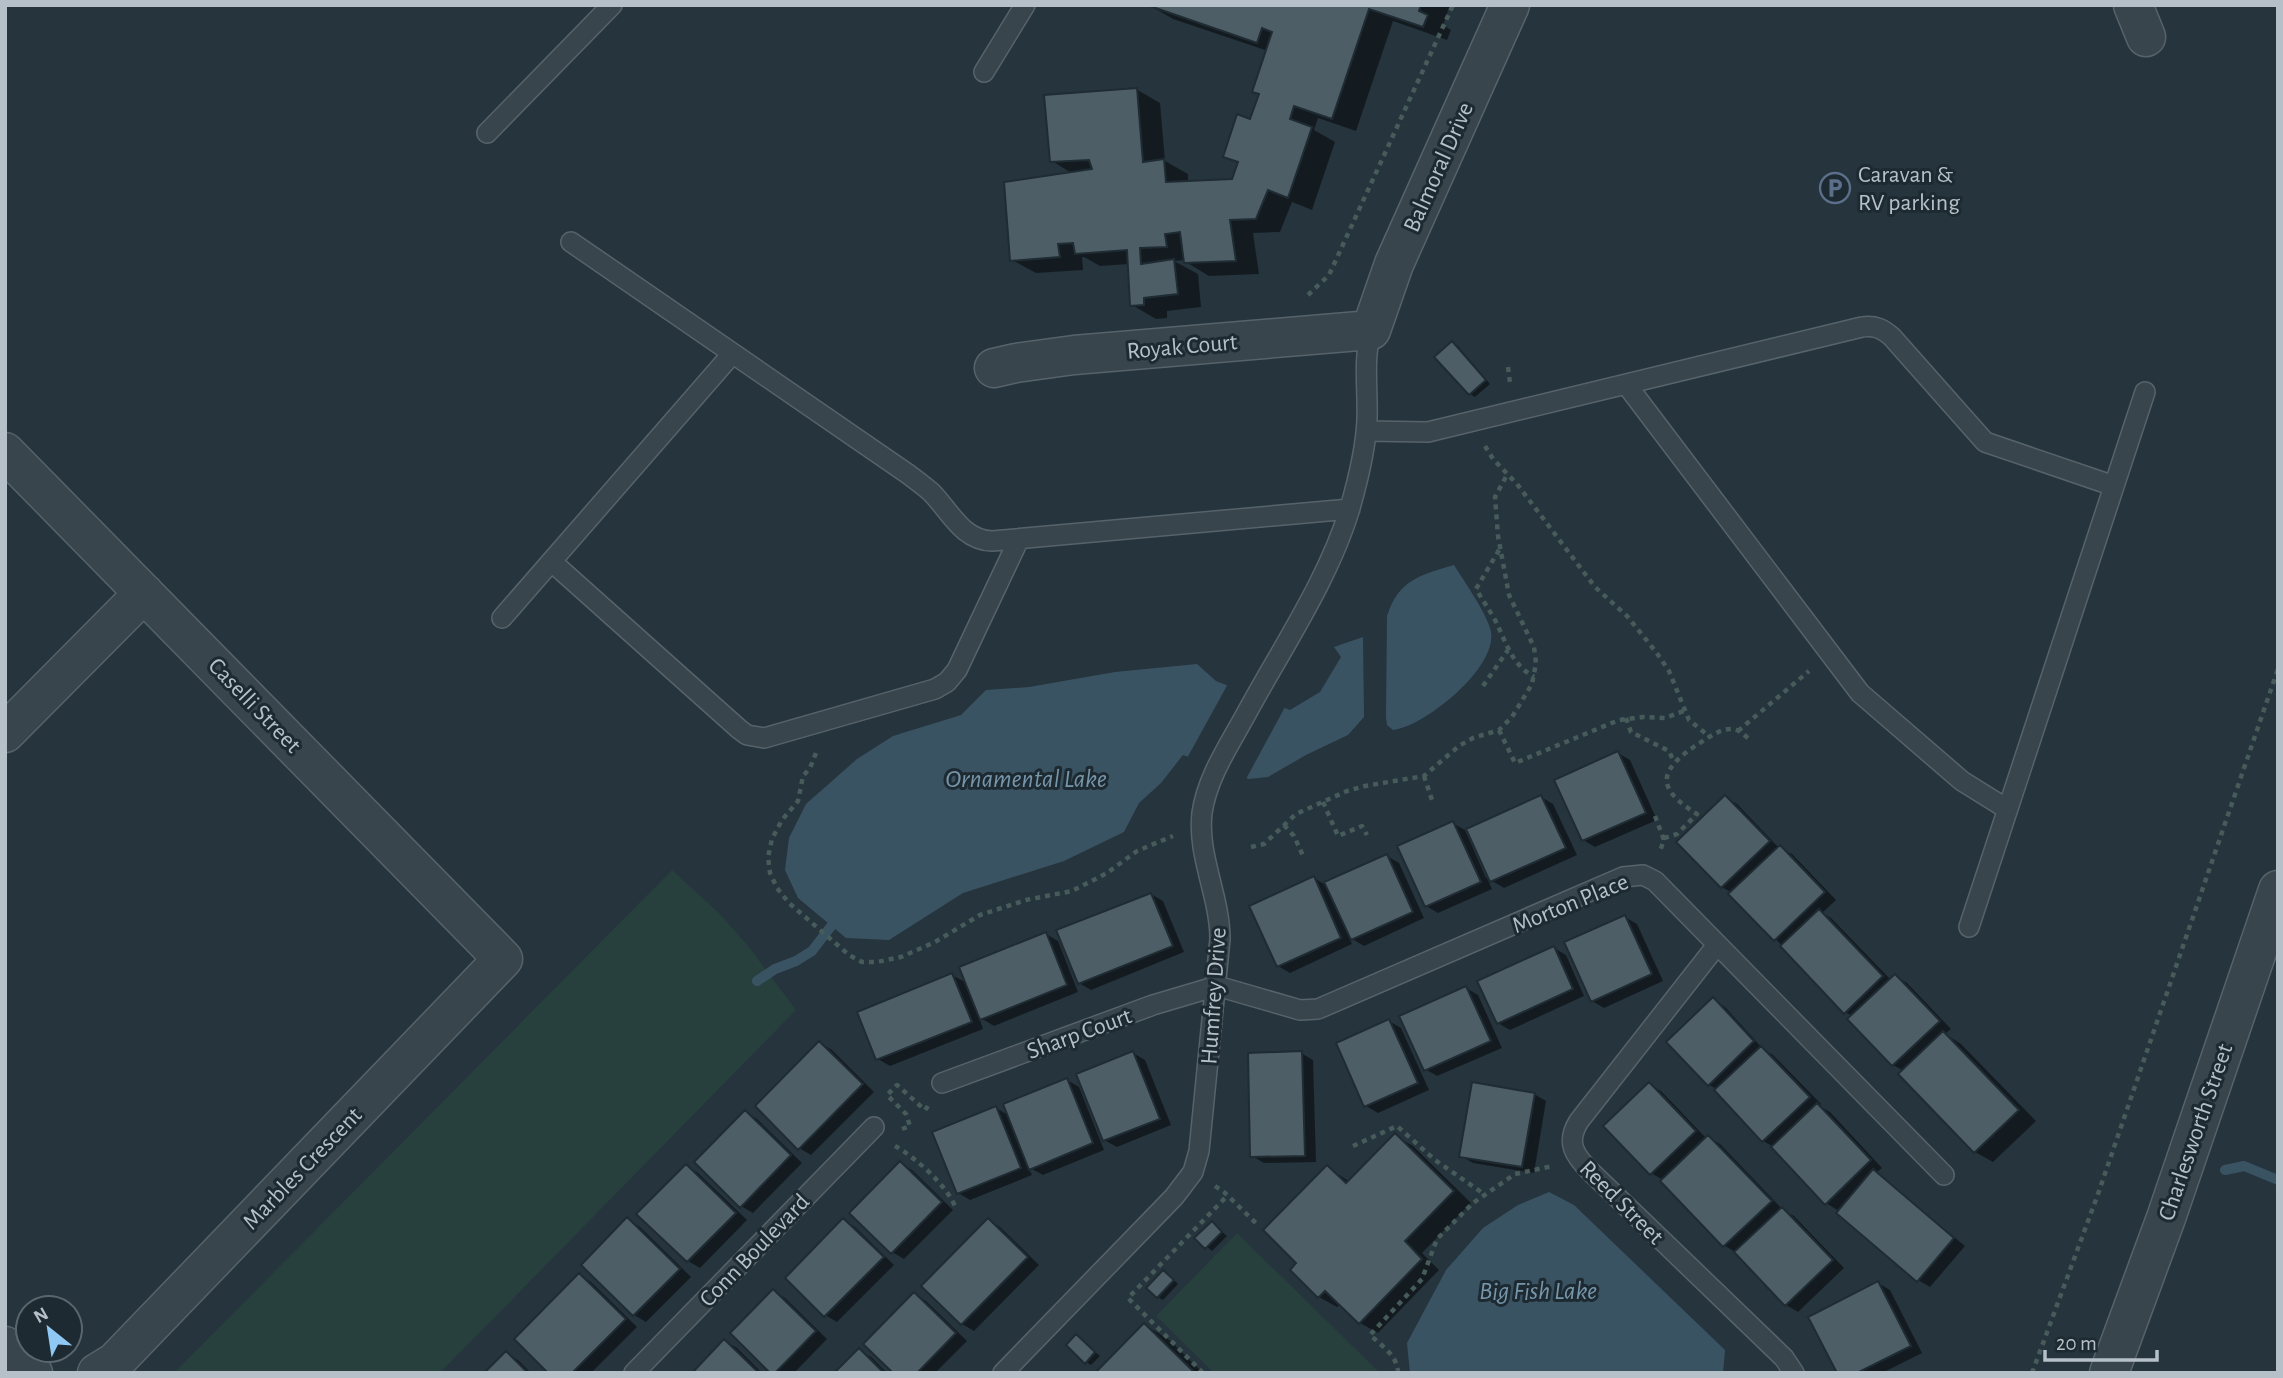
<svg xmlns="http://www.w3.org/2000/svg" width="2283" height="1378" font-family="'Alegreya Sans',sans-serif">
<rect width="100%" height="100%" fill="#25343d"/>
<!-- green -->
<path fill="#28403d" d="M672,870L720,914L749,947L796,1010L440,1373H174Z
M1237,1233L1380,1373H1214L1156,1316Z"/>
<!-- water -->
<path fill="#3a5363" d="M1454,565C1464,581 1488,615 1491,632C1497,668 1425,726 1393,730L1387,725L1386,717L1387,616C1399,579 1421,575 1454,565Z
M1363,637L1364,717L1348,735L1306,755L1268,777L1249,779L1183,755L1161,783L1139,803L1124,832L1064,861L963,893L889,940L846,938L798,898L785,870L789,838L806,804L857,759L893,736L961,715L986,690L1029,687L1115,672L1197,664L1216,681L1290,710L1320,692L1341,657L1334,647Z
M1549,1192L1574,1205L1725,1350L1723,1373H1410L1407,1343L1446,1270L1483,1228L1518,1205Z"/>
<!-- pier -->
<path fill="#25343d" d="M1229,682L1286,705L1245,781L1186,760Z"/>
<!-- shadow -->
<path fill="#0007" d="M1149,5H1450L1443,25L1451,30L1447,40L1393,21L1356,131L1318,118L1314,130L1335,142L1312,210L1292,202L1280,232L1253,233L1259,274L1209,276L1186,262L1185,260L1174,261L1198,274L1201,307L1167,311V318L1156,319L1132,305L1129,264L1100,266L1084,257H1082L1083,270L1036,273L1012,260L1073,174L1052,161L1136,89L1160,103L1165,161L1188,174V183L1233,181L1239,164L1225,156L1251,121L1261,95L1268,51L1173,19Z
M1452,343L1458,346L1490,384L1475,397L1470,394Z
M1618,753L1630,760L1657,820L1595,847L1583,840Z
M1541,797L1553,804L1577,855L1504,888L1487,878L1492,889L1438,913L1426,906L1452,823L1465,830L1486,878L1490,876Z
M1725,797L1737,804L1779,848L1792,854L1836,900L1822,913L1831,918L1891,980L1895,976L1907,983L1951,1029L1945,1034L1961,1044L2036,1121L1993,1162L1975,1152L1904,1071L1893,1065L1850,1019L1852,1016L1845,1012L1732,893L1722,887Z
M1387,856L1399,863L1424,918L1364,946L1349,937L1352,944L1290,973L1278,966L1314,878L1329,887Z
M1151,894L1163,901L1184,952L1091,990L1079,983Z
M1625,917L1637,924L1663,981L1604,1008L1592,1001Z
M1046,934L1058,941L1078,992L994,1026L979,1017L983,1029L890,1066L878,1059L952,975L967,983Z
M1554,948L1566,955L1584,996L1510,1030L1498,1023Z
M1466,988L1478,995L1502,1048L1437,1076L1425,1069Z
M1713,1000L1725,1007L1764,1050L1773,1055L1821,1104L1819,1106L1830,1112L1882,1168L1876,1173L1965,1246L1930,1287L1918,1280L1839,1211L1826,1203L1774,1147L1763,1141L1717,1089L1709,1085Z
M1389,1021L1401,1028L1429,1090L1378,1113L1366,1106Z
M820,1043L832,1050L874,1092L811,1155L799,1148Z
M1133,1053L1145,1060L1171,1125L1117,1147L1104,1140Z
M1301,1053L1313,1060L1316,1162L1264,1163L1252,1156Z
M1067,1080L1079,1087L1104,1150L1043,1175L1028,1167L1032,1175L970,1200L958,1193L996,1108L1010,1116Z
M1649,1084L1661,1091L1707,1139L1708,1137L1720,1144L1783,1210L1794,1216L1844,1268L1798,1312L1786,1305L1737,1253L1725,1246L1663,1180L1651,1173Z
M1534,1094L1546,1101L1534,1173L1473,1163L1461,1156Z
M745,1112L757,1119L802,1163L753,1213L741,1206Z
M1395,1136L1413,1146L1471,1203L1422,1253L1439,1270L1378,1333L1360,1323L1341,1304L1337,1307L1319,1297L1327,1167L1350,1182Z
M900,1163L912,1170L953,1210L904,1259L892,1252Z
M686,1166L698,1173L747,1220L700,1268L688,1261Z
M628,1220L640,1227L691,1277L646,1322L634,1315L583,1265Z
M843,1220L855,1227L894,1265L837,1322L825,1315Z
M988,1220L1000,1227L1039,1265L974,1331L962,1324L923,1286Z
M1212,1223L1227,1236L1212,1251L1197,1238Z
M579,1275L591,1282L637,1327L591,1373H551Z
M1169,1275L1178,1284L1163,1300L1158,1297Z
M1878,1283L1890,1290L1922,1353L1882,1373H1838Z
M773,1291L785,1298L827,1339L794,1373H773Z
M914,1294L926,1301L967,1341L935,1373H895Z
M1145,1325L1168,1339L1203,1373H1098Z
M1076,1336L1100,1356L1091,1365L1086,1362Z
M725,1341L737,1348L762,1373H694Z
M859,1350L871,1357L887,1373H837Z
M506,1353L518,1360L531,1373H487Z"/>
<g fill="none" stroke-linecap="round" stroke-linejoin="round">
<!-- stream -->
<path stroke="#3a5363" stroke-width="10" d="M757,981L775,969L796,961L812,951L839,916
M2225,1170L2244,1166L2278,1180"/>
</g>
<!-- building -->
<path fill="#4e5e67" stroke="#202c34" stroke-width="2" d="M1147,5H1421L1419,11L1428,15L1423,27L1369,9L1332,119L1294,106L1290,119L1312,127L1288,198L1268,190L1256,219L1230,220L1236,261L1184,263L1180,232L1165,234L1167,247L1140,248L1141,264L1174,259L1178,294L1144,298V305L1130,306L1127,250L1075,254L1073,243L1058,244L1060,257L1010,261L1004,182L1092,169L1089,160L1050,162L1044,95L1137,88L1143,162L1164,159L1166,182L1232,179L1238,162L1223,157L1237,114L1250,119L1259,94L1252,92L1272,32L1262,28L1257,43Z
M1452,341L1486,380L1469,395L1434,357Z
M1618,751L1646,813L1582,841L1554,780Z
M1541,795L1566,848L1490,882L1466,829Z
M1725,795L1770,841L1721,888L1676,842Z
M1453,821L1481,882L1425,907L1397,846Z
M1780,845L1825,892L1774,941L1728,894Z
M1387,854L1413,912L1351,940L1324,882Z
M1314,876L1341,938L1277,967L1249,906Z
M1151,893L1173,946L1078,984L1056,930Z
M1819,909L1883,976L1844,1014L1780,946Z
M1625,915L1652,974L1591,1002L1564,942Z
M1046,932L1067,985L980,1020L959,967Z
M1554,946L1573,989L1497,1024L1477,981Z
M952,973L972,1022L876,1060L857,1012Z
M1895,974L1940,1021L1892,1066L1847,1019Z
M1466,986L1491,1041L1424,1071L1399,1016Z
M1713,997L1754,1041L1708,1086L1666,1042Z
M1389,1019L1418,1083L1364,1107L1336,1043Z
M1943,1031L2019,1110L1974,1153L1898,1074Z
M819,1041L863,1084L798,1150L755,1106Z
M1761,1046L1810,1097L1762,1142L1714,1090Z
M1133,1051L1160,1119L1103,1141L1076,1074Z
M1302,1051L1305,1156L1250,1157L1248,1053Z
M1067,1078L1093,1143L1029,1170L1003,1104Z
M1472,1082L1535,1093L1522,1167L1459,1157Z
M1649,1082L1696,1131L1650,1175L1603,1126Z
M1817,1103L1871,1160L1825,1205L1771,1147Z
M996,1106L1021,1168L957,1194L932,1132Z
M745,1110L791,1155L740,1208L694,1162Z
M1395,1133L1454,1191L1405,1241L1422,1259L1359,1324L1325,1291L1318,1298L1290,1270L1296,1263L1263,1230L1327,1165L1346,1183Z
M1708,1135L1772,1201L1723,1247L1660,1181Z
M900,1161L942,1202L891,1254L849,1213Z
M686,1164L736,1213L687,1262L636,1214Z
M1873,1169L1954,1238L1917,1282L1836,1213Z
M1782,1207L1833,1260L1785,1306L1734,1252Z
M627,1217L680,1269L633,1316L581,1265Z
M843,1218L884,1257L824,1317L785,1278Z
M988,1218L1028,1257L961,1325L921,1286Z
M1212,1221L1222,1232L1205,1249L1194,1238Z
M1163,1270L1174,1280L1157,1298L1146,1288Z
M579,1273L626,1319L572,1373H548L514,1339Z
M1878,1281L1911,1346L1857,1373H1837L1808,1317Z
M773,1289L816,1331L775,1373H770L730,1333Z
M914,1292L956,1333L917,1373H893L863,1344Z
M1144,1323L1195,1373H1095Z
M1076,1334L1095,1352L1085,1364L1066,1345Z
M724,1339L759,1373H692Z
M859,1348L884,1373H834Z
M506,1351L528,1373H484Z"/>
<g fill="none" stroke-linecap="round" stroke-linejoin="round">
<!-- lane casing -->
<g stroke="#57636b" stroke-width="22">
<path id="lane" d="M984,72L1025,5
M487,133L612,5
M571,242L908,474C916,480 924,486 931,492C950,511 962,540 992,541L1350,509
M1626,384L1860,693L1962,781L2007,809
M1367,431L1428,432L1862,327C1875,325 1883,329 1892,337L1985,442L2114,486
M552,562L739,729L747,735L764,738L935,689L947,682L957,670L1019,539
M502,618L732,354
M1969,927L2145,392
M1717,945L1579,1121C1565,1143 1575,1156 1591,1172L1784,1358L1794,1373
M942,1083L1153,1005L1217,986L1300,1010L1318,1009L1623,877L1643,875L1655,881L1944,1175
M634,1373L874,1127
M1003,1373L1174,1197L1193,1172L1199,1151L1220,939C1220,896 1197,856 1202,813C1207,778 1228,747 1245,716C1280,651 1329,579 1350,508C1358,480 1366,449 1367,419C1368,388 1363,361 1371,330"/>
</g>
<!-- street casing -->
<g stroke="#57636b" stroke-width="41">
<path id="street" d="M2133,5L2146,37
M994,368L1016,363L1074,355L1371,330L1394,264L1510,5
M5,452L503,959L115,1362L97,1373
M5,733L144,593
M5,1346L33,1373
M2109,1373L2166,1218L2278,890"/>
</g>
<!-- path -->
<path stroke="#475c5a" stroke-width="4.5" stroke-dasharray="5 5" stroke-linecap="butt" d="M1308,295L1329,275L1453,5
M1508,367L1510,383
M1485,446L1493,459L1517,484L1595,587L1627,616L1656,652L1669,671L1689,720L1710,737
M1499,550L1476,589C1482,599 1488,608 1494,618C1506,641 1510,663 1534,677
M1483,686L1508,650
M1626,718L1631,732L1669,751L1674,762
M1499,730L1515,763L1619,720L1643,717L1665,718L1684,711
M1738,731L1809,671
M816,753L810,768L803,776L798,801L782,820L772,839L768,857L770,873L777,888L789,903L849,955L862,962H877L901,957L935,942L980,915L1026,900L1072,891L1107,873L1137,851L1173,836
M1424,776L1433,803
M1323,802L1338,836L1362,826L1367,835
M1655,816L1664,840L1660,851
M1284,825L1294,836L1304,858
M1664,838L1677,834L1697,814C1657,789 1657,772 1695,746C1705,740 1719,729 1730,729C1738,728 1743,734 1749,739
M1251,847L1264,844L1296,814L1347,791L1365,786L1424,776L1459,746L1473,738L1499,730L1512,717L1532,684L1536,663L1534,647L1509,595L1498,536L1495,497L1508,473
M902,1129L910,1126L906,1114L887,1095L897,1085L925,1110L928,1106
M895,1146C915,1157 949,1187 956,1209
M1353,1146L1397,1126L1435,1160L1484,1194
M1215,1186L1224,1192L1259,1226
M1203,1373L1128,1298L1228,1195
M1398,1373C1398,1356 1381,1345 1370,1335L1422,1279L1437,1239L1473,1203L1515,1174L1553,1166
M2032,1373L2098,1194L2278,669"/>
<!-- lane -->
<use href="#lane" stroke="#39454d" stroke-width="19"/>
<!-- street -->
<use href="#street" stroke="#39454d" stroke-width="38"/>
</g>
<!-- icons -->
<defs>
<g id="parking-ring" transform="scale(1.575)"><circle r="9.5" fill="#1e2a32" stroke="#5c6f8a" stroke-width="1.5"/><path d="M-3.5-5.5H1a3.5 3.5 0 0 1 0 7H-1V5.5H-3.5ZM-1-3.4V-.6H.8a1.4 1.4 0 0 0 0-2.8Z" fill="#5c6f8a"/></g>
</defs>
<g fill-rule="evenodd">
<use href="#parking-ring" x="1835" y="188"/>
</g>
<g text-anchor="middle" stroke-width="6" stroke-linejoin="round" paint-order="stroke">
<!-- street labels -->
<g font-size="24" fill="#b5c0c8" stroke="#1e2a32">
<text transform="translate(1438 167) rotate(-66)" y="8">Balmoral Drive</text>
<text transform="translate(1182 346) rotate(-5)" y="8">Royak Court</text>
<text transform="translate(255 705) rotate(46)" y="8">Caselli Street</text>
<text transform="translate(1570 903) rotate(-22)" y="8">Morton Place</text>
<text transform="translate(1213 996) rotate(-86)" y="8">Humfrey Drive</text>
<text transform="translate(1079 1033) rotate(-20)" y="8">Sharp Court</text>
<text transform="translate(2195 1132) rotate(-71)" y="8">Charlesworth Street</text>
<text transform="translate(302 1168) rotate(-46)" y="8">Marbles Crescent</text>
<text transform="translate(1622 1202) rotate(45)" y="8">Reed Street</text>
<text transform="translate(754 1250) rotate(-46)" y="8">Conn Boulevard</text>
</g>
<!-- poi labels -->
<g font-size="24" fill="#b5c0c8" stroke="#1e2a32" text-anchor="start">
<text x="1858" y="182">Caravan &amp;<tspan x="1858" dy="28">RV parking</tspan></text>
</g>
<!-- water labels -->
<g font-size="26" font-style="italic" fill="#7796aa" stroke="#1e2a32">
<text x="1026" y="787">Ornamental Lake</text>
<text x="1538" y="1299">Big Fish Lake</text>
</g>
</g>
<!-- border -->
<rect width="2283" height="1378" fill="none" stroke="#b5c0c8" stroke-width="14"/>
<!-- north arrow -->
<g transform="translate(49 1329) rotate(330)"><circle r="33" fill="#1e2a32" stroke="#5a666e" stroke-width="2"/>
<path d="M0-5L12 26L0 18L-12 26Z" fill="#8fc9f3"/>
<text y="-10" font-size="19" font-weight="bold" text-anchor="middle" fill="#b5c0c8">N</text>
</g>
<!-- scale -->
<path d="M2045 1350v10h112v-10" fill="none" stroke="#b5c0c8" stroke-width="3.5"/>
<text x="2056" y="1350" font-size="21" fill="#b5c0c8" stroke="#1e2a32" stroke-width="5" paint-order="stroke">20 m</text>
</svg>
